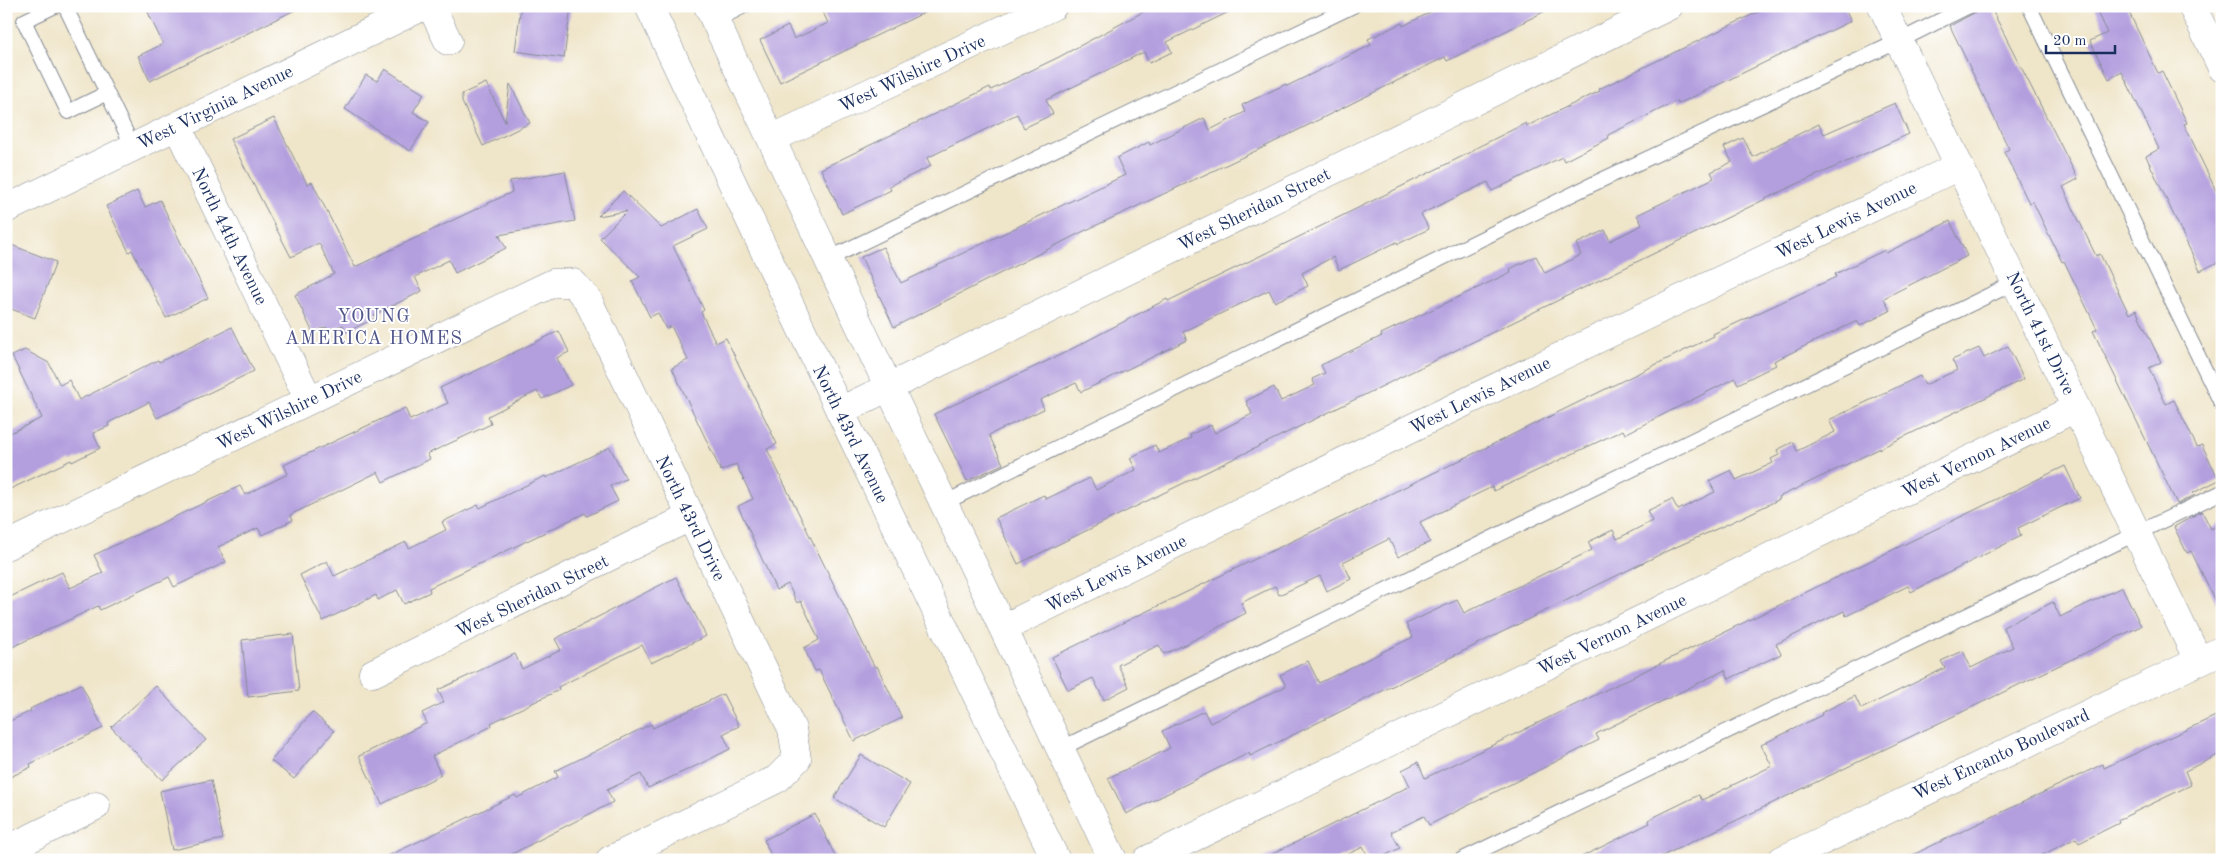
<svg xmlns="http://www.w3.org/2000/svg" width="2228" height="866" font-family="'Old Standard TT',serif">
<rect width="100%" height="100%" fill="#fff"/>
<filter id="ink" filterUnits="userSpaceOnUse"><feTurbulence type="fractalNoise" baseFrequency=".02" numOctaves="2"/><feDisplacementMap in="SourceGraphic" scale="10" xChannelSelector="R" yChannelSelector="G"/><feConvolveMatrix kernelMatrix="1 2 1 2 8 2 1 2 1" color-interpolation-filters="sRGB"/></filter>
<filter id="wash" filterUnits="userSpaceOnUse"><feTurbulence type="fractalNoise" baseFrequency=".0096" numOctaves="4" result="noise"/><feDisplacementMap in="SourceGraphic" scale="20" xChannelSelector="R" yChannelSelector="G"/><feGaussianBlur stdDeviation="1.12" result="paint"/><feColorMatrix in="noise" values="0 0 0 0 0 0 0 0 0 0 0 0 0 0 0 0 0 1.4 0 .05"/><feComposite in="paint" operator="in"/></filter>
<g filter="url(#wash)">
<rect width="100%" height="100%" fill="#efe5c9"/>
<g id="blocks">
<!-- building -->
<path fill="#b39fde" d="M145,6H303L150,81L138,56L163,44Z
M521,6H571L564,58L515,51Z
M820,6H938L780,82L760,40L788,26L794,39L828,23Z
M1154,6H1241L1167,42L1172,52L1149,63L1144,52L1046,100L1053,114L1024,128L1017,114L927,158L931,166L889,186L891,190L842,214L821,169L990,87L991,90L1059,57Z
M1443,6H1555L1447,61L1445,57L1262,148L1082,232L894,327L861,257L883,247L901,283L1125,175L1117,158L1149,142L1150,145L1204,118L1210,130L1245,112L1242,105L1286,84L1287,86L1371,45L1368,39L1402,23L1403,26Z
M1770,6H1844L1851,21L1678,104L1677,101L1608,135L1609,138L1564,161L1562,157L1492,191L1488,182L1421,214L1429,229L1398,244L1397,242L1339,270L1333,257L1302,273L1308,286L1275,302L1269,290L1183,332L1187,340L1081,392L1076,383L1040,400L1044,409L989,435L1003,464L967,481L934,414L1062,354L1167,299L1168,301L1358,208L1473,151L1472,150L1526,123L1527,126L1600,91L1599,89Z
M1987,6H1990L2078,179L2063,187L2096,256L2100,254L2129,314L2136,310L2161,362L2149,368L2166,404L2174,400L2197,447L2202,445L2219,480L2193,493L2195,495L2177,504L2093,331L2097,329L2064,261L2062,262L2033,202L2029,203L2004,152L2009,149L1950,26Z
M2094,6H2126L2158,73L2162,71L2187,123L2184,124L2222,203V260L2200,271L2146,156L2159,149L2122,72L2109,79L2090,41L2107,33Z
M385,69L424,94L413,112L429,122L410,151L345,109L366,75L377,81Z
M486,83L505,122L510,84L530,123L483,146L462,102V94Z
M1895,103L1909,134L1786,189L1018,564L996,518L1044,495L1046,499L1090,478L1096,490L1136,470L1130,458L1155,445L1159,453L1191,438L1190,435L1211,425L1215,433L1252,414L1246,401L1274,387L1281,401L1315,385L1312,379L1325,373L1321,365L1382,336L1381,334L1511,272L1510,269L1536,256L1545,273L1581,255L1576,244L1605,230L1610,241L1642,225L1637,215L1714,178L1711,172L1732,162L1724,147L1743,138L1753,157L1819,124L1824,134Z
M274,118L307,184L312,182L355,267L512,192L510,181L565,171L575,221L499,235L506,248L455,273L449,260L415,277L422,291L374,315L376,318L346,332L343,325L328,331L326,327L313,333L295,295L334,274L319,243L291,257L230,139Z
M137,191L145,207L160,200L208,298L166,318L132,250L129,252L106,206Z
M623,191L661,228L698,209L708,229L673,246L704,310L701,312L716,343L726,338L777,444L767,449L875,668L877,666L902,718L854,741L819,670L815,671L804,648L819,640L801,601L797,603L788,584L776,590L738,506L753,499L736,464L721,471L672,368L688,360L671,326L666,329L658,313L650,317L632,281L640,277L600,238L627,211L598,216Z
M1950,221L1967,256L1884,298L1890,311L1860,326L1857,321L1774,361L1776,365L1738,384L1735,378L1625,434L1623,430L1494,491L1492,487L1420,522L1430,542L1398,557L1389,539L1343,562L1351,579L1327,591L1320,576L1279,595L1275,586L1241,603L1246,613L1186,644L1164,654L1159,645L1118,665L1129,687L1104,700L1093,678L1068,690L1052,657L1475,453L1714,336L1713,334L1836,277L1835,274L1885,250L1886,253Z
M6,243L56,262L35,318L6,307Z
M232,327L254,371L157,418L149,402L108,423L109,426L93,433L100,448L72,462L71,460L6,491V435L42,418L12,356L25,350L49,363L60,385L69,380L79,400L158,360L159,362Z
M559,331L569,352L557,358L571,385L542,399L537,391L488,416L491,424L427,454L430,459L383,482L378,472L290,515L293,520L262,535L258,528L218,547L226,562L174,587L169,577L100,610L98,606L6,650V599L62,572L70,588L103,573L94,555L240,486L245,495L288,474L284,465L405,408L410,420L448,403L440,388Z
M2008,346L2024,379L1779,497L1780,499L1730,523L1667,551L1250,756L1249,753L1126,814L1108,778L1170,748L1162,731L1204,711L1210,723L1286,686L1280,675L1308,661L1319,683L1413,637L1406,624L1457,600L1464,613L1592,550L1588,542L1613,530L1617,539L1652,521L1647,511L1672,499L1678,510L1715,492L1709,481L1731,470L1736,480L1773,463L1771,459L1779,455L1777,450L1793,442L1797,451L1835,432L1829,420L1920,376L1925,385L1957,370L1952,360L1979,348L1984,358Z
M610,447L626,479L610,486L618,501L587,516L585,513L429,588L430,592L404,604L397,590L378,600L376,595L323,621L300,575L327,561L334,576L406,542L409,548L446,530L442,522L478,505L480,508L545,476L546,478Z
M2065,466L2080,498L2018,528L2021,536L1911,592L1908,586L1846,616L1844,611L1776,644L1781,654L1729,679L1725,670L1596,734L1599,740L1429,825L1424,816L1391,832L1400,848L1376,860H1370L1363,847L1336,860H1260L1410,786L1402,770L1418,762L1425,778Z
M2202,511L2211,529L2222,523V614L2191,551L2187,553L2174,527Z
M676,577L706,636L651,663L642,645L558,687L559,690L491,723L492,726L432,756L441,775L382,804L359,756L427,723L422,713L444,702L438,690L515,654L522,669L561,650L555,639Z
M2122,587L2141,626L1654,860H1575L1650,823L1648,820L1699,795L1702,800L1772,766L1761,745L1822,715L1821,713L1855,696L1861,709L1945,668L1941,661L1963,651L1971,668L2013,647L2003,627L2053,602L2060,617Z
M293,634L299,691L248,697L242,640Z
M81,684L103,728L30,764L31,767L6,779V723L31,711L30,709Z
M156,686L206,740L162,780L111,727Z
M723,694L739,726L723,734L730,749L700,764L648,788L641,774L607,790L613,802L500,860H380L515,795L517,798L558,777L555,771L590,754L651,724L653,728Z
M312,712L334,731L294,779L271,761Z
M2222,713V753L2185,771L2191,785L2118,820L2119,823L2079,843L2076,838L2032,860H1902L2103,764L2104,768Z
M861,755L910,784L884,827L834,798Z
M211,780L223,839L172,850L160,791Z
M815,814L837,860H773L764,840Z"/>
</g>
</g>
<g filter="url(#ink)">
<use href="#blocks" fill-opacity="0" stroke="#858a94" stroke-width="1"/>
<g fill="none" stroke-linecap="round" stroke-linejoin="round">
<!-- lane casing -->
<g stroke="#858a94" stroke-width="16">
<path id="lane" d="M55,6L24,21L68,112L107,93
M65,6L133,147
M2029,6L2222,405
M715,21L744,6
M828,259L1353,6
M944,503L1593,184L1899,41L1969,6
M1060,749L2016,282
M1461,860L2222,492"/>
</g>
<!-- street casing -->
<g stroke="#858a94" stroke-width="29">
<path id="street" d="M431,6L448,41
M708,6L1113,860
M1882,6L2198,660
M2192,6L2222,68
M177,126L309,400
M771,139L1053,6
M6,209L424,6
M840,411L1669,6
M6,546L553,283H573L588,300L792,729L797,759L777,779L610,860
M1003,628L1432,418L1959,166
M373,673L690,517
M6,850L96,806
M1147,860L2076,408"/>
</g>
<!-- secondary casing -->
<g stroke="#858a94" stroke-width="29">
<path id="secondary" d="M649,6L840,411L1056,860
M1782,860L2222,650"/>
</g>
<!-- lane -->
<use href="#lane" stroke="#fff" stroke-width="14"/>
<!-- street -->
<use href="#street" stroke="#fff" stroke-width="28"/>
<!-- secondary -->
<use href="#secondary" stroke="#fff" stroke-width="28"/>
</g>
</g>
<g text-anchor="middle" stroke-width="4" stroke-linejoin="round" paint-order="stroke">
<!-- street labels -->
<g font-size="18" fill="#1b2f5e" stroke="#fff">
<text transform="translate(912 73) rotate(-25)" y="6">West Wilshire Drive</text>
<text transform="translate(215 107) rotate(-26)" y="6">West Virginia Avenue</text>
<text transform="translate(1254 209) rotate(-26)" y="6">West Sheridan Street</text>
<text transform="translate(1846 220) rotate(-26)" y="6">West Lewis Avenue</text>
<text transform="translate(230 236) rotate(64)" y="6">North 44th Avenue</text>
<text transform="translate(2041 333) rotate(64)" y="6">North 41st Drive</text>
<text transform="translate(1480 395) rotate(-26)" y="6">West Lewis Avenue</text>
<text transform="translate(289 410) rotate(-26)" y="6">West Wilshire Drive</text>
<text transform="translate(851 434) rotate(64)" y="6">North 43rd Avenue</text>
<text transform="translate(1976 457) rotate(-26)" y="6">West Vernon Avenue</text>
<text transform="translate(691 518) rotate(64)" y="6">North 43rd Drive</text>
<text transform="translate(1116 573) rotate(-26)" y="6">West Lewis Avenue</text>
<text transform="translate(532 596) rotate(-26)" y="6">West Sheridan Street</text>
<text transform="translate(1612 634) rotate(-26)" y="6">West Vernon Avenue</text>
<text transform="translate(2001 754) rotate(-25)" y="6">West Encanto Boulevard</text>
</g>
<!-- neighbourhood labels -->
<g font-size="19" letter-spacing="1" fill="#50568b" stroke="#fff">
<text x="374" y="322">YOUNG<tspan x="374" dy="22">AMERICA HOMES</tspan></text>
</g>
</g>
<!-- margin -->
<rect width="2228" height="866" fill="none" stroke="#fff" stroke-width="25"/>
<!-- scale -->
<path d="M2046 45v8h69v-8" fill="none" stroke="#1b2f5e" stroke-width="2.5"/>
<text x="2053" y="45" font-size="15" fill="#1b2f5e" stroke="#ffffff" stroke-width="4" paint-order="stroke">20 m</text>
</svg>
